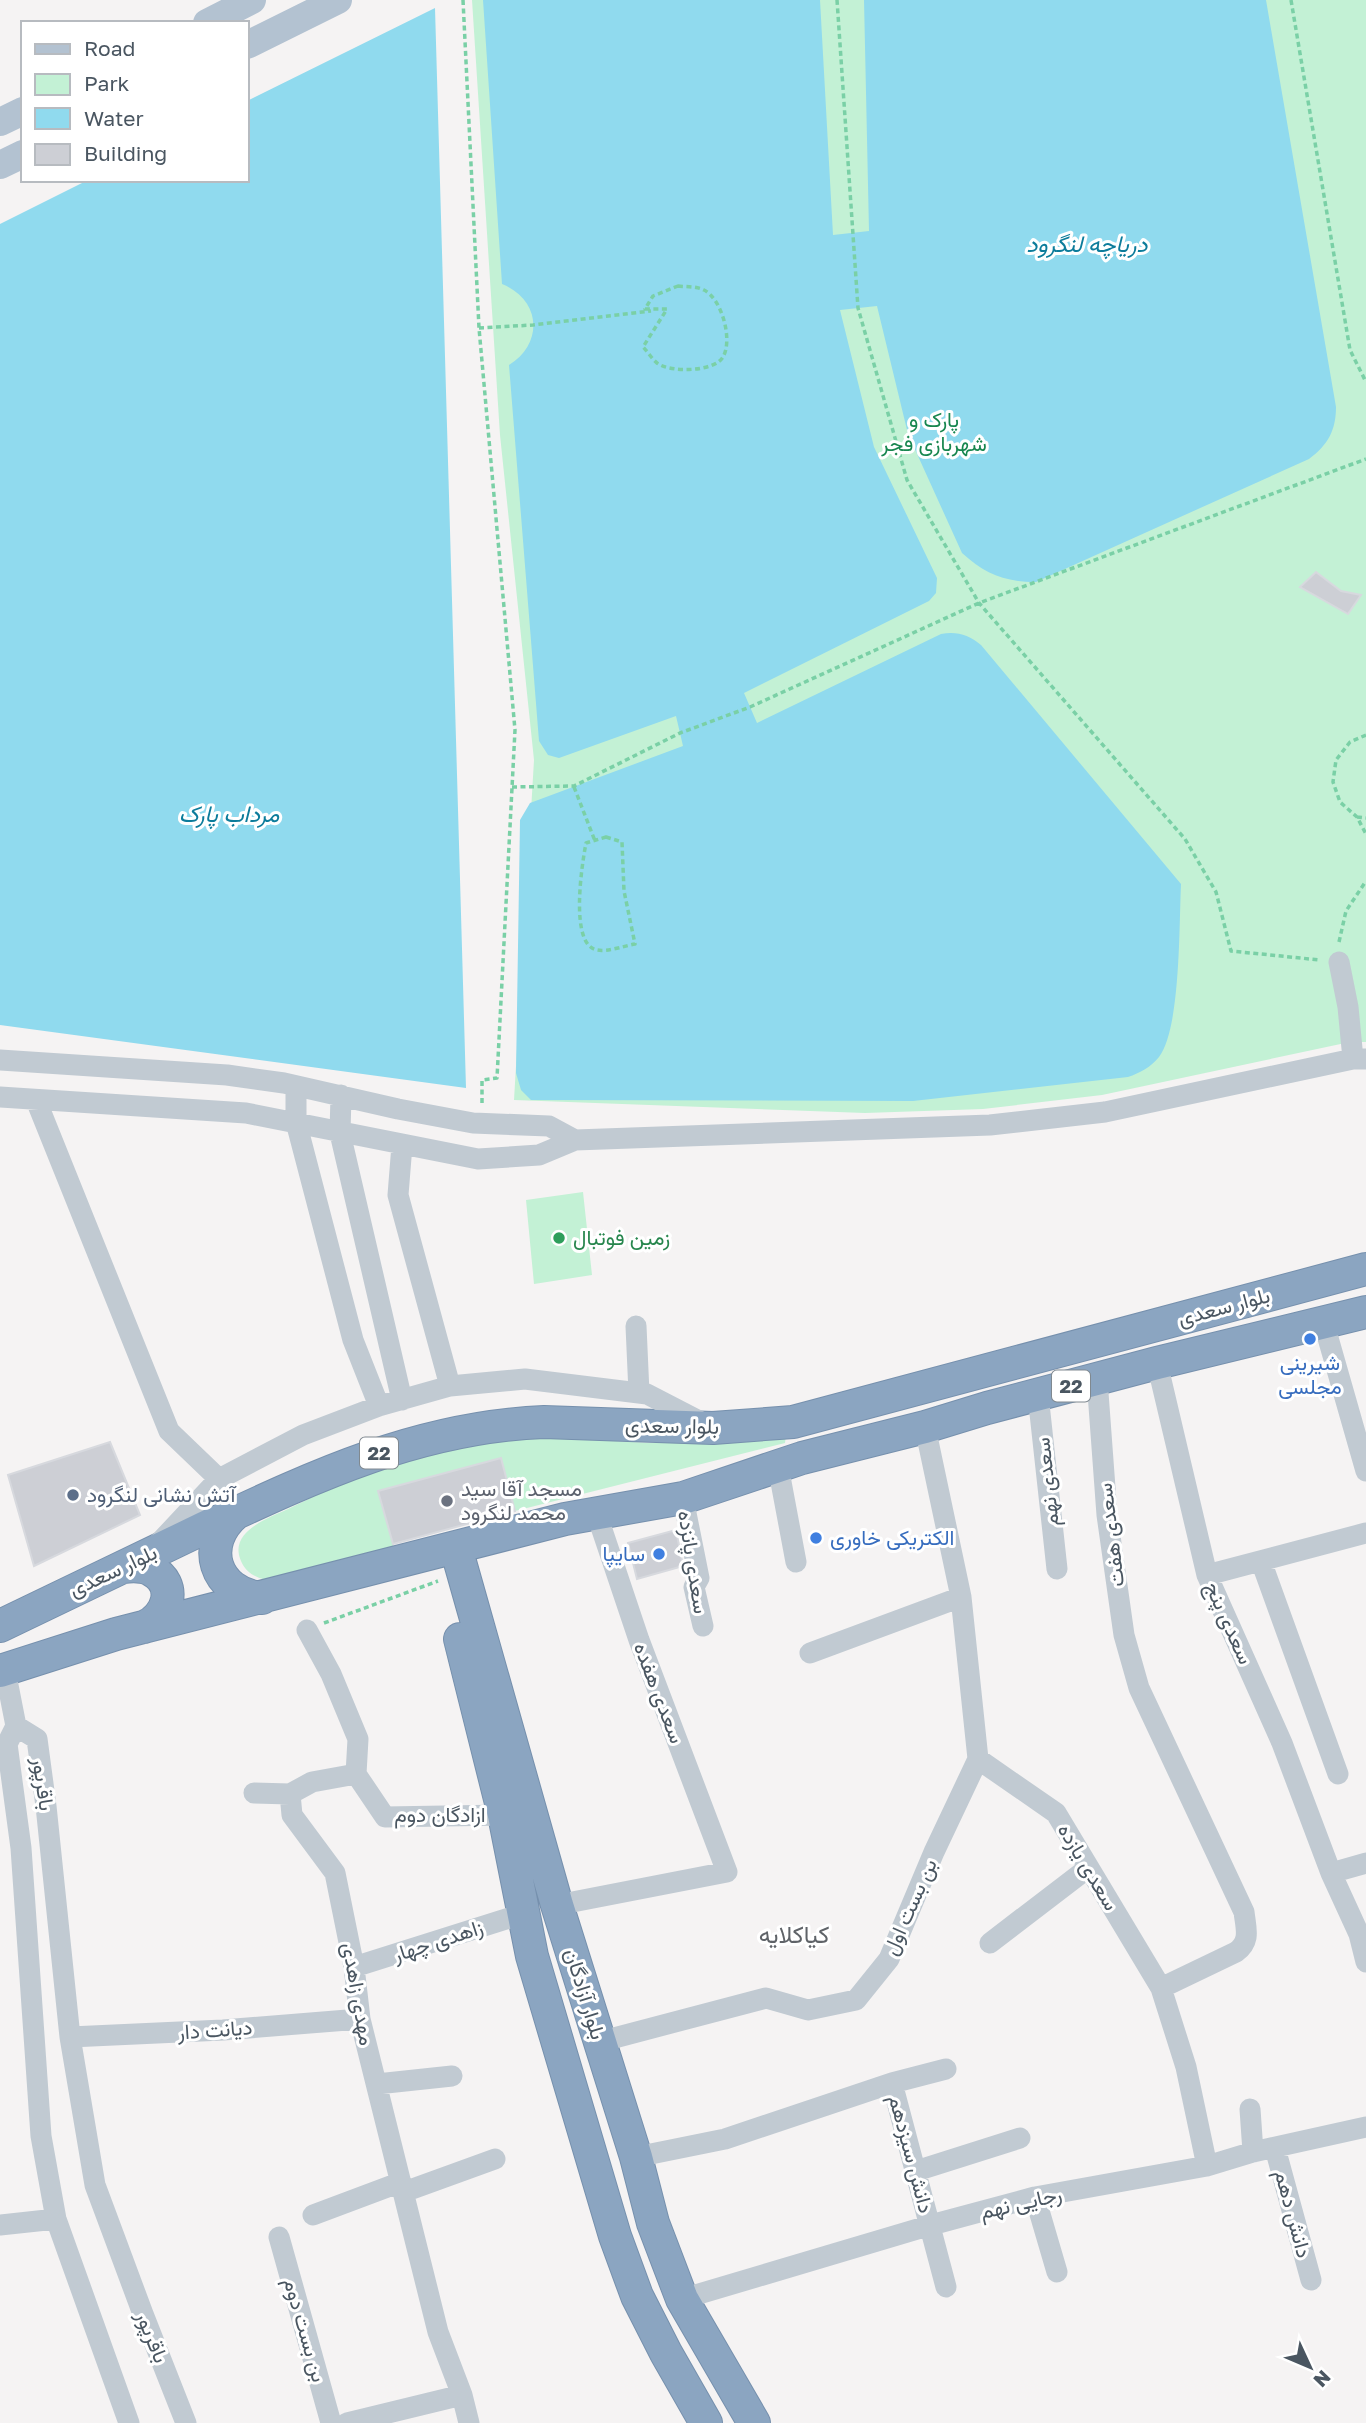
<svg xmlns="http://www.w3.org/2000/svg" width="1366" height="2423" font-family="'Golos Text',Vazirmatn,sans-serif">
<rect width="100%" height="100%" fill="#f5f3f3"/>
<!-- green -->
<path fill="#c3f1d5" d="M472,0H1366V1042H1350L1102,1095L983,1109L865,1113L514,1100L534,760L500,435Z
M583,1192L592,1275L534,1284L526,1200Z
M786,1435L785,1443L515,1511L500,1458L379,1491L394,1548L275,1582C261,1579 247,1576 241,1561C228,1532 268,1518 288,1509C335,1487 384,1458 436,1448C479,1439 524,1436 568,1437C589,1438 611,1441 632,1442C683,1445 734,1440 786,1435Z"/>
<!-- water -->
<path fill="#90daee" d="M483,0H820L833,235L869,231L864,0H1266L1336,407C1336,430 1328,445 1309,459L1036,582C1005,582 985,574 962,553L908,434L877,306L840,310L874,447L937,578L936,593L929,601L744,693L757,723L941,634C957,631 969,635 981,645L1181,884C1179,923 1181,1028 1159,1057C1151,1067 1140,1073 1128,1077L913,1101L531,1100L521,1090L516,1073L520,820L530,803L683,746L676,716L559,758L548,755L539,741L509,365C544,343 541,300 502,284Z
M435,8L466,1088L0,1025V224L88,180H247V101Z"/>
<!-- building -->
<path fill="#cdcfd5" stroke="#d7d9de" stroke-width="2" d="M1316,572L1341,591L1361,595L1348,614L1300,587Z
M110,1442L140,1515L34,1566L8,1475Z
M501,1458L515,1511L393,1544L378,1491Z
M676,1530L683,1566L637,1579L628,1543Z"/>
<g fill="none" stroke-linecap="round" stroke-linejoin="round">
<!-- highway casing -->
<g stroke="#7690ad" stroke-width="34">
<path id="highway" d="M236,1513C199,1544 214,1593 262,1598
M456,1548L557,1905L636,2157L653,2223L682,2299L754,2423
M123,1567C132,1566 142,1565 151,1570C179,1584 168,1617 144,1627
M0,1626C69,1593 137,1560 206,1527C317,1475 420,1427 544,1422L713,1428L793,1422L1366,1269
M460,1639L504,1815L532,1956L615,2236L637,2296L666,2353L706,2423
M0,1671L116,1634L565,1519L683,1498L802,1458L925,1427L987,1408L1157,1363L1366,1312"/>
</g>
<!-- path -->
<path stroke="#7ad0a6" stroke-width="3.5" stroke-dasharray="5 3.5" stroke-linecap="butt" d="M463,0L479,328L515,730L497,1078L482,1080V1103
M837,0L858,308L907,480L979,603L1185,839L1216,892L1231,951L1320,960
M1291,0L1350,350L1366,382
M678,286C685,287 697,286 704,290C722,299 733,340 723,357C714,372 670,373 657,363C652,359 648,352 643,347L667,309H645L653,296Z
M479,328L533,325L651,311
M1366,735L1350,742L1336,760L1333,782L1340,802L1357,817L1366,834
M512,787L574,786L680,733L750,707L979,603L1366,459
M574,787L595,841
M1357,817L1366,818
M606,837L622,842L624,891L635,944C624,946 608,952 597,950C569,945 582,864 586,843Z
M1339,942L1346,911L1366,881
M324,1623L438,1581"/>
<!-- minor -->
<path stroke="#c1cad2" stroke-width="21" d="M1339,962L1348,1007L1353,1059
M0,1060L227,1075L284,1083L398,1109L473,1123L549,1126L575,1140L539,1155L478,1159L246,1113L0,1097
M296,1086V1122L353,1340L379,1406
M341,1095L340,1133L402,1400
M36,1100L169,1431L219,1479
M575,1140L990,1125L1105,1112L1353,1059H1366
M402,1145L398,1195L450,1386L525,1379L647,1394L705,1424
M1324,1324L1366,1471
M636,1326L639,1393
M1157,1363L1207,1575L1282,1743L1331,1873L1359,1934L1366,1962
M1097,1379L1107,1515L1124,1635L1139,1688L1244,1912C1246,1929 1251,1941 1236,1952L1161,1988
M1038,1395L1057,1569
M925,1427L961,1597L978,1759L1056,1813L1161,1988L1186,2067L1207,2166
M778,1466L796,1562
M683,1498L699,1578L694,1587L703,1626
M159,1543L219,1479L303,1435L379,1406L450,1386
M1261,1561L1338,1774
M1207,1575L1366,1533
M307,1630L331,1674L358,1739L356,1774
M810,1653L961,1597
M5,1670L16,1726
M16,1726L37,1739L46,1806L70,2037L95,2185L143,2314L186,2423
M16,1726L7,1744L21,1848L41,2136L56,2219L129,2423
M356,1774L312,1782L290,1794L292,1815L335,1873L354,1967L360,2019L438,2332L462,2395L469,2423
M356,1774L385,1817L504,1815
M254,1793L290,1794
M1331,1873L1366,1863
M557,1905L727,1872L639,1640L596,1512
M990,1943L1088,1868
M354,1967L522,1914
M70,2037L223,2030L360,2019
M599,2042L766,1998L808,2010L856,2000L889,1959L934,1852L978,1759
M892,2083L946,2287
M377,2084L452,2076
M1250,2109L1253,2152
M1275,2148L1311,2280
M636,2157L725,2139L892,2083L946,2069
M916,2171L1020,2138
M404,2192L495,2159
M1035,2197L1057,2272
M313,2215L401,2182
M0,2225L56,2219
M279,2237L331,2423
M682,2299L931,2225L1035,2197L1207,2166L1253,2152L1366,2127
M347,2423L462,2395"/>
<!-- major -->
<path stroke="#b3c2d1" stroke-width="28" d="M207,23L252,0
M247,45L338,0
M0,122L23,111
M0,165L23,154"/>
<!-- highway -->
<use href="#highway" stroke="#8ba5c1" stroke-width="32"/>
</g>
<!-- markers -->
<circle fill="#2e9e5b" stroke="#fff" stroke-width="2.5" cx="559" cy="1238" r="7"/>
<g fill="#3f7fe0" stroke="#fff" stroke-width="2.5">
<circle cx="1310" cy="1339" r="7"/>
<circle cx="816" cy="1538" r="7"/>
<circle cx="659" cy="1554" r="7"/>
</g>
<circle fill="#5c6f8a" stroke="#fff" stroke-width="2.5" cx="73" cy="1495" r="7"/>
<circle fill="#6b7280" stroke="#fff" stroke-width="2.5" cx="447" cy="1501" r="7"/>
<g text-anchor="middle" stroke-width="6" stroke-linejoin="round" paint-order="stroke">
<!-- shield labels -->
<g fill="#fff" stroke="#808990" stroke-width="2">
<rect x="1052" y="1370.5" width="38" height="31" rx="5"/>
<rect x="360" y="1437.5" width="38" height="31" rx="5"/>
</g>
<g font-size="19" font-weight="bold" fill="#4a5661">
<text x="1071" y="1393">22</text>
<text x="379" y="1460">22</text>
</g>
<!-- park labels -->
<g font-size="21" fill="#17864f" stroke="#fff">
<text x="934" y="427">پارک و<tspan x="934" dy="24">شهربازی فجر</tspan></text>
</g>
<!-- leisure labels -->
<g font-size="21" fill="#27864d" stroke="#fff" text-anchor="start">
<text x="573" y="1245">زمین فوتبال</text>
</g>
<!-- street labels -->
<g font-size="21" fill="#4a5661" stroke="#fff">
<text transform="translate(1224 1307) rotate(-15)" y="7">بلوار سعدی</text>
<text transform="translate(672 1426) rotate(1)" y="7">بلوار سعدی</text>
<text transform="translate(1047 1482) rotate(-96)" y="7">سعدی نهم</text>
<text transform="translate(1111 1535) rotate(-97)" y="7">سعدی هفت</text>
<text transform="translate(693 1562) rotate(81)" y="7">سعدی پانزده</text>
<text transform="translate(113 1571) rotate(-25)" y="7">بلوار سعدی</text>
<text transform="translate(1229 1623) rotate(66)" y="7">سعدی پنج</text>
<text transform="translate(659 1693) rotate(69)" y="7">سعدی هفده</text>
<text transform="translate(43 1784) rotate(82)" y="7">باقرپور</text>
<text x="440" y="1822">ازادگان دوم</text>
<text transform="translate(1088 1867) rotate(59)" y="7">سعدی یازده</text>
<text transform="translate(910 1907) rotate(-66)" y="7">بن بست اول</text>
<text transform="translate(438 1941) rotate(-18)" y="7">زاهدی چهار</text>
<text transform="translate(358 1994) rotate(80)" y="7">مهدی زاهدی</text>
<text transform="translate(585 1994) rotate(73)" y="7">بلوار آزادگان</text>
<text transform="translate(215 2030) rotate(-4)" y="7">دیانت دار</text>
<text transform="translate(911 2154) rotate(75)" y="7">دانش سیزدهم</text>
<text transform="translate(1021 2203) rotate(-13)" y="7">رجایی نهم</text>
<text transform="translate(1293 2214) rotate(75)" y="7">دانش دهم</text>
<text transform="translate(305 2330) rotate(74)" y="7">بن بست دوم</text>
<text transform="translate(152 2337) rotate(68)" y="7">باقرپور</text>
</g>
<!-- shop labels -->
<g font-size="21" fill="#366cbe" stroke="#fff">
<text x="1310" y="1370">شیرینی<tspan x="1310" dy="24">مجلسی</tspan></text>
<text x="830" y="1545" text-anchor="start">الکتریکی خاوری</text>
<text x="645" y="1561" text-anchor="end">سایپا</text>
</g>
<!-- worship labels -->
<g font-size="21" fill="#5b616d" stroke="#fff" text-anchor="start">
<text x="461" y="1496">مسجد آقا سید<tspan x="461" dy="24">محمد لنگرود</tspan></text>
</g>
<!-- service labels -->
<g font-size="21" fill="#4e5e75" stroke="#fff" text-anchor="start">
<text x="87" y="1502">آتش نشانی لنگرود</text>
</g>
<!-- water labels -->
<g font-size="23" font-style="italic" fill="#0c7c9b" stroke="#fff">
<text x="1087" y="252">دریاچه لنگرود</text>
<text x="229" y="822">مرداب پارک</text>
</g>
<!-- quarter labels -->
<g font-size="24" fill="#5f6368" stroke="#fff">
<text x="794" y="1943">کیاکلایه</text>
</g>
</g>
<!-- legend -->
<rect x="21" y="21" width="228" height="161" fill="#ffffff" stroke="#b7bbc0" stroke-width="2"/>
<rect x="35" y="44" width="35" height="10" fill="#b3c2d1" stroke="#b7bbc0" stroke-width="2"/>
<text x="84" y="56" font-size="21" fill="#4a5661">Road</text>
<rect x="35" y="74" width="35" height="21" fill="#c3f1d5" stroke="#b7bbc0" stroke-width="2"/>
<text x="84" y="91" font-size="21" fill="#4a5661">Park</text>
<rect x="35" y="108" width="35" height="21" fill="#90daee" stroke="#b7bbc0" stroke-width="2"/>
<text x="84" y="126" font-size="21" fill="#4a5661">Water</text>
<rect x="35" y="144" width="35" height="21" fill="#cdcfd5" stroke="#b7bbc0" stroke-width="2"/>
<text x="84" y="161" font-size="21" fill="#4a5661">Building</text>
<!-- north arrow -->
<g transform="translate(1310 2367) rotate(134)" stroke="#ffffff" stroke-width="5" paint-order="stroke">
<path d="M0-5L12 26L0 18L-12 26Z" fill="#4a5661"/>
<text y="-10" font-size="19" font-weight="bold" text-anchor="middle" fill="#4a5661">N</text>
</g>
</svg>
